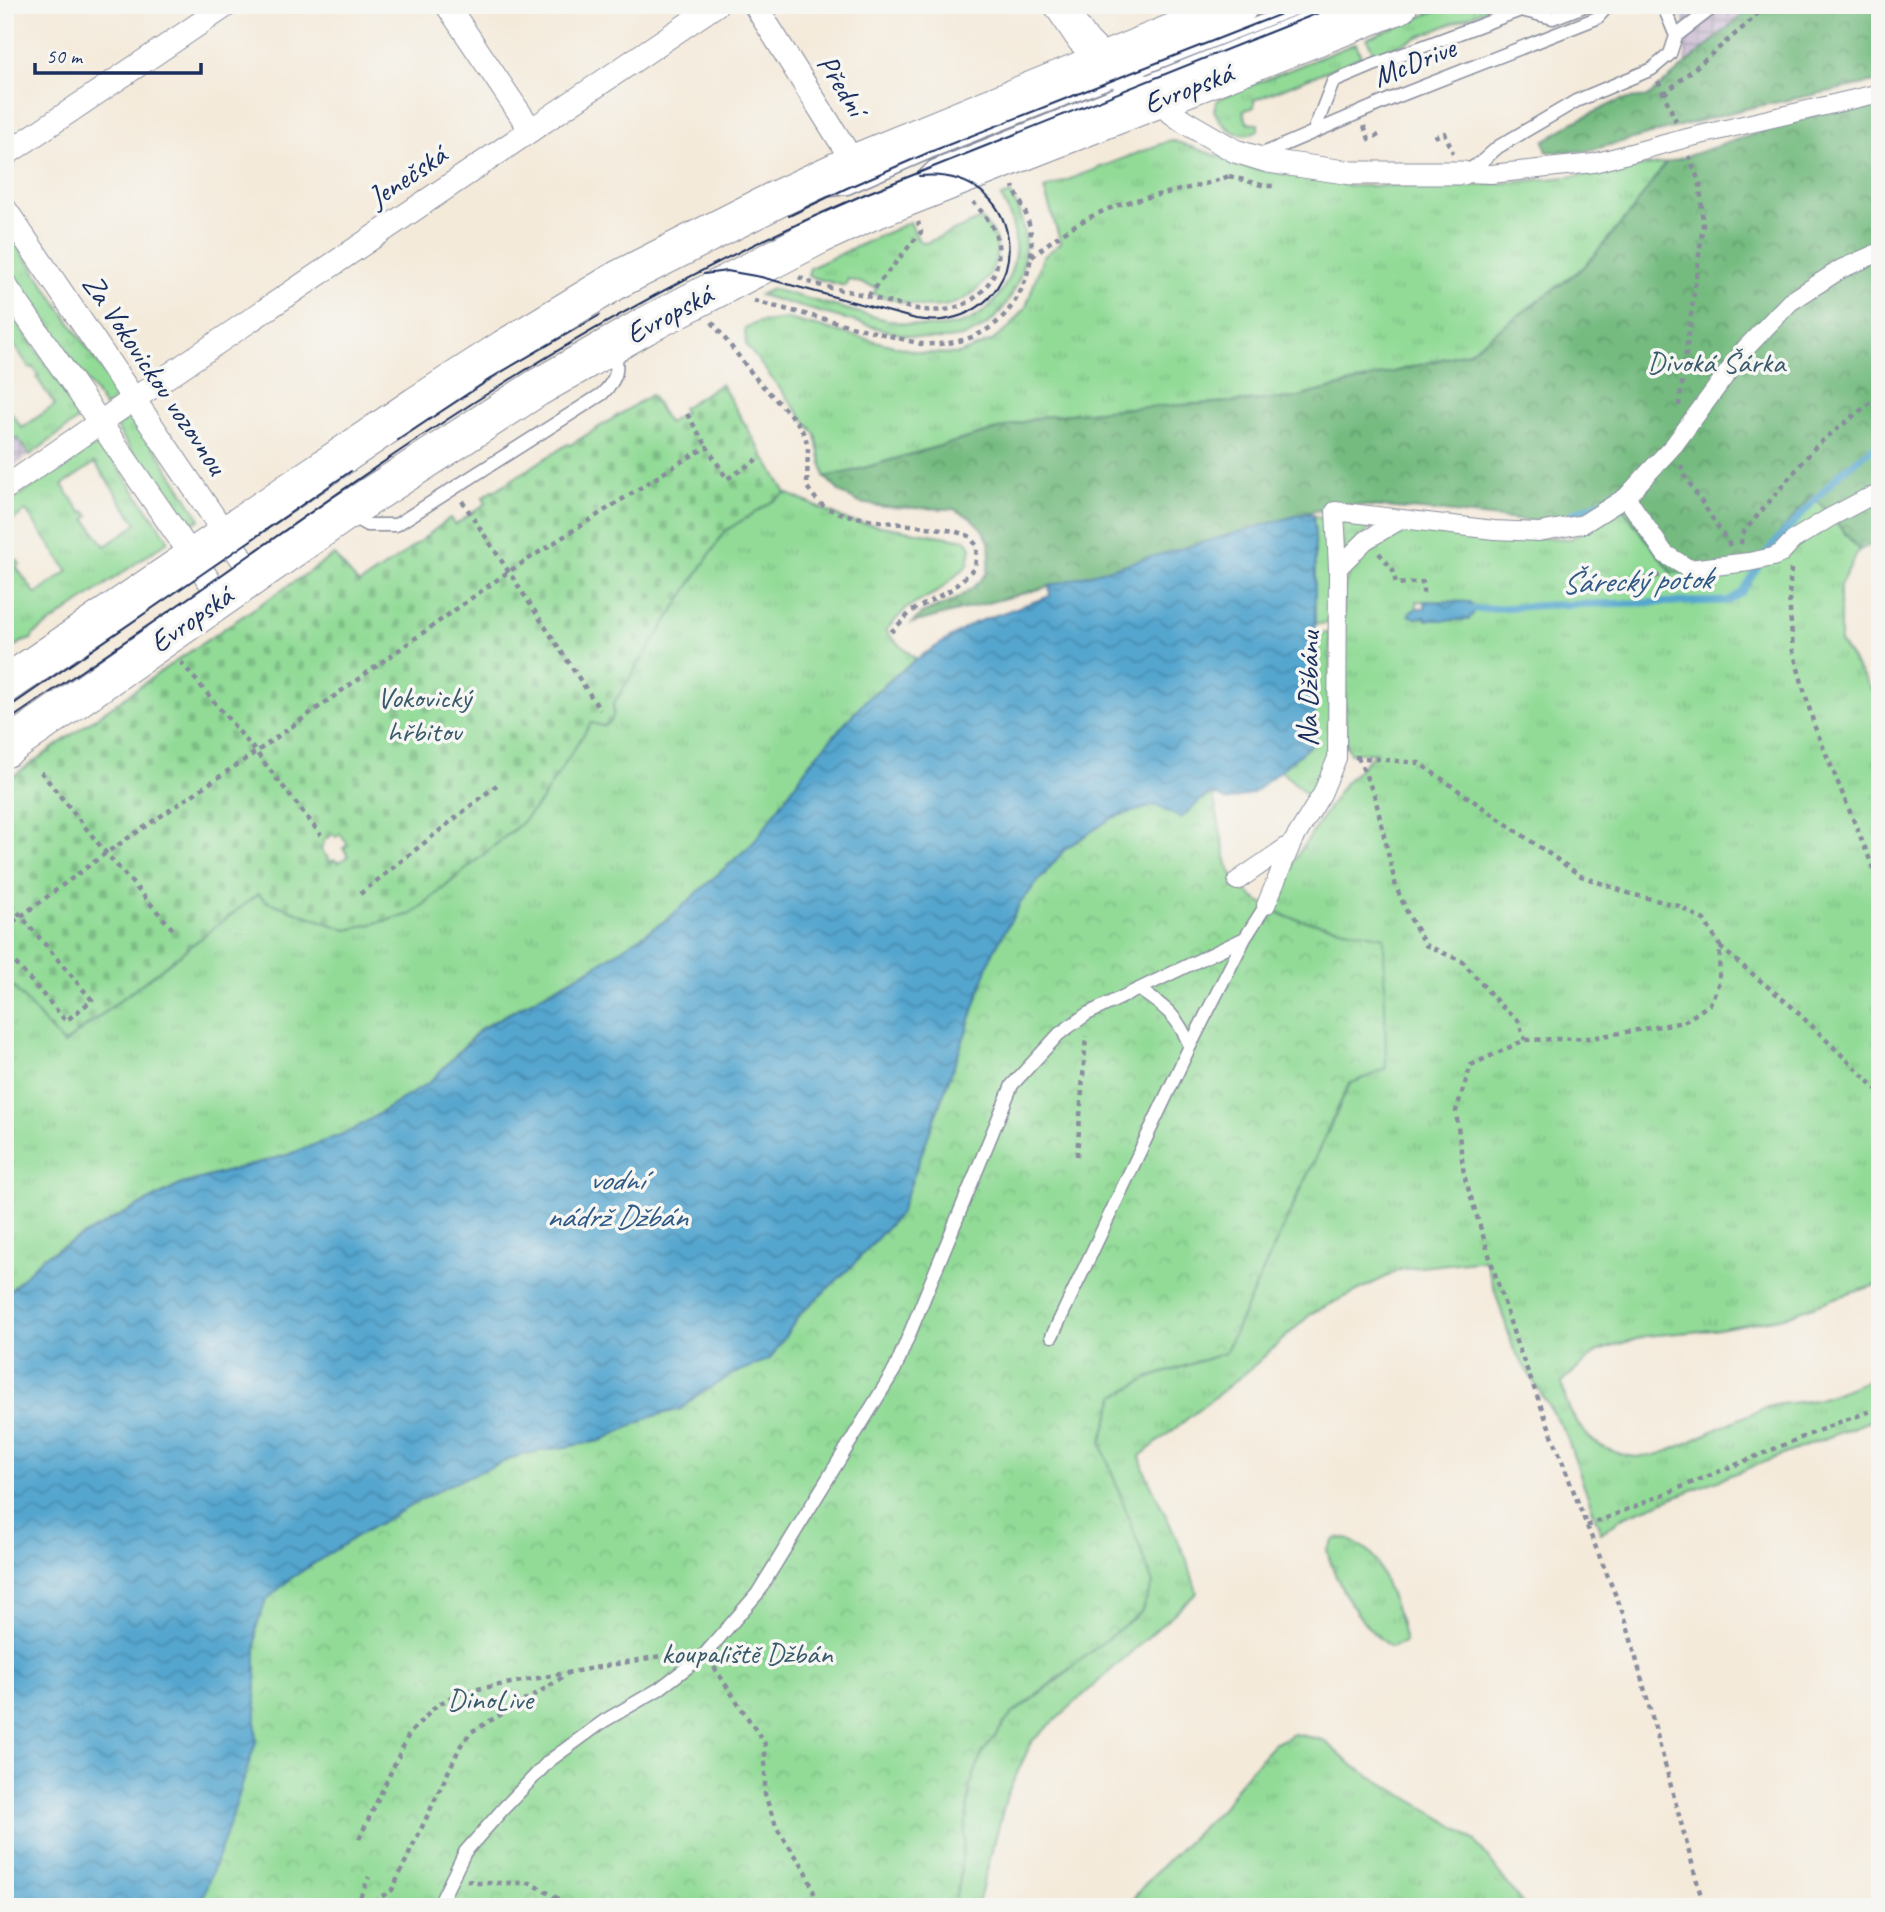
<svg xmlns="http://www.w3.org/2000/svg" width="1885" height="1912" font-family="Caveat,sans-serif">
<defs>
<pattern id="industrial-grid" width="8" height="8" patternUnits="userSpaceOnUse" patternTransform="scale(1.75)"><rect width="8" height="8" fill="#ccbed4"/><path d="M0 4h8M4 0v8" fill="none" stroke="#a59baf"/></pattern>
<pattern id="grass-tufts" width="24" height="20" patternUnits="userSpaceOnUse" patternTransform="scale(1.75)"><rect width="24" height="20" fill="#92db97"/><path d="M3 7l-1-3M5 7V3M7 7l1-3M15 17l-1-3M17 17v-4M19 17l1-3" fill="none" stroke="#7dbc85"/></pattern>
<pattern id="forest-crowns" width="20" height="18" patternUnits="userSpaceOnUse" patternTransform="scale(1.75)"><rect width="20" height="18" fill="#75bb80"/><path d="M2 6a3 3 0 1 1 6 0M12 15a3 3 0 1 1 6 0" fill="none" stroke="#5f986c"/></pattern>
<pattern id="cemetery-stones" width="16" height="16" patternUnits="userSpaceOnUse" patternTransform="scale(1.75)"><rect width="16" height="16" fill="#92db97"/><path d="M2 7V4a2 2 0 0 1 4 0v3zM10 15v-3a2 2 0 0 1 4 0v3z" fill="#7dbc85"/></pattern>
<pattern id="park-crowns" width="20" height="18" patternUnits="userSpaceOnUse" patternTransform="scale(1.75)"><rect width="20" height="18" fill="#92db97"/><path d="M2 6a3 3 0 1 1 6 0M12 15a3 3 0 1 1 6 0" fill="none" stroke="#7dbc85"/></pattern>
<pattern id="water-waves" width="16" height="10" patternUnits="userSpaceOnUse" patternTransform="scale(1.75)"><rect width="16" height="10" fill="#54a6cf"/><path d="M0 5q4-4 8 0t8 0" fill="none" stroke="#4588ab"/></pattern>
</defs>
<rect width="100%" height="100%" fill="#f6f6f2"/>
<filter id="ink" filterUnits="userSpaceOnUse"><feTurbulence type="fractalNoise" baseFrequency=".0143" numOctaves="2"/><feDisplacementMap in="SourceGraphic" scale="14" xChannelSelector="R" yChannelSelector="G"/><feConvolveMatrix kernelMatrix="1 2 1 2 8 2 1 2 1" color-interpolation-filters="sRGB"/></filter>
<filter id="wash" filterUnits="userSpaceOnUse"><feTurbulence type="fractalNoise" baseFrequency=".00686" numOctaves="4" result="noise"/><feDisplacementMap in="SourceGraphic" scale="28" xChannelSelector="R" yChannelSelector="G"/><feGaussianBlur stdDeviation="1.57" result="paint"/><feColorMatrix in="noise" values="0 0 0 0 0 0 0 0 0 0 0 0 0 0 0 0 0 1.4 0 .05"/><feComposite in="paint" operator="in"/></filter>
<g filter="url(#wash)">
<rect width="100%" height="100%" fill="#f4eada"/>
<!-- industrial -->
<path fill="url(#industrial-grid)" d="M1684,5H1754L1686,64L1684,48L1687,33L1679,7Z
M5,426L14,438L17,437L30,455L5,472Z"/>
<!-- grass -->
<path fill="url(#grass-tufts)" stroke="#56857a" stroke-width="2" fill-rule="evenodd" d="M1460,5H1497L1374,55L1367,38L1448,6L1450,9Z
M1356,43L1361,57L1254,100V107L1243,111L1247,122L1258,124V130C1241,143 1221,126 1214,110L1217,101L1222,97Z
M1171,140L1252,168L1351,186L1484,185L1568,177L1666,163L1631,212L1584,267L1469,352L1295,398L1117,409L1041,417L853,471L825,477L816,435L746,345L745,328L759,322L788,319L922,353L959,354L992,341L1009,328L1026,307L1043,257L1061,243L1044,189Z
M1011,194C1027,224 1030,255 1016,286C981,363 916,339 853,321C822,313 791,304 760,295L772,289C801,297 830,305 860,313C917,328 977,346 1008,279C1021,250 1016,223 1001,197Z
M981,219C987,226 994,232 996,242C1001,271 975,299 948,305C924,311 897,300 873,294L877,288L848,279L845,286L808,276L810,268L910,222L919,241L926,243Z
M5,227L120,396L105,407L5,261Z
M5,305L78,411L76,421L30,455L17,437L14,439L5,426V404L22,428L55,405L37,378L39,376L33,367L30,368L5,332Z
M134,415L200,519L183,530L116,427Z
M94,446L106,450L166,536L168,541L33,635L32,639L22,642L5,654V551L12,561L16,559L20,564L16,567L36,594L68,571L26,511L5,525V505ZM95,463L137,524L105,546L86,519L89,516L85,511L82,513L62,485Z
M786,493L849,521L966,540L971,547L968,565L937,592L907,608L886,630L892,638L916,659L867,699L813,759L754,842L669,918L594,967L481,1028L430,1082L351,1131L287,1155L182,1184L127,1212L43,1257L5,1296V977L64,1045L65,1043L258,894L266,901L347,930L412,914L520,824L540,802L591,722L614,713L613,704L725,531Z
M1812,494L1859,550L1840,585V642L1880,702V1284L1835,1298L1784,1317L1713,1330L1646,1336L1598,1351L1562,1382C1565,1404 1574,1423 1590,1438C1600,1448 1625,1457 1639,1457C1662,1457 1684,1444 1704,1435C1725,1425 1746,1415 1768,1407C1783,1402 1799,1403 1815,1400C1837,1394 1859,1384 1880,1375V1417L1623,1517L1601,1533L1565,1432L1514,1350L1485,1260L1402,1269L1312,1313L1249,1370L1140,1456L1144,1470L1188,1562L1197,1593L1032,1741L1007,1795L977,1907H952L959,1884L970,1786L982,1753L1011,1715L1063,1676L1153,1584L1101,1443L1115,1396L1151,1377L1225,1353L1350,1084L1287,917L1271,908L1288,870L1345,783L1376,752L1350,753L1346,744L1343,594L1347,578L1360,553L1392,530L1412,525L1507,536L1570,539L1623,509L1672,573L1805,503ZM1417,601L1469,602L1470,604L1410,616L1412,611L1417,608Z
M1313,515L1329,522L1330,623L1315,624V533Z
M1342,516L1385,521C1366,528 1356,541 1343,556Z
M1315,633H1330L1331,751L1311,798L1280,770L1311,745L1315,731Z
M1346,1538L1369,1551L1378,1564L1400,1620L1405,1642L1391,1647C1362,1629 1335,1583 1327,1550L1335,1539Z
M1294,1734L1323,1740L1352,1765L1445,1820L1475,1841L1525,1907H1126L1151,1877L1223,1807L1244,1777L1274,1744Z"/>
<!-- forest -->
<path fill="url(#forest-crowns)" stroke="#48756f" stroke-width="2" d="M1754,5H1880V81L1744,109L1587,151L1547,152L1544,141L1574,122L1620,100L1648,97Z
M1880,99V541L1859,550L1812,494L1755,564L1672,573L1623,509L1596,525L1547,519L1538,522L1434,511L1343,504L1330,510L1313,511L1081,578L912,623L921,614L955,600L975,586L987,573L990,556L989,542L983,530L970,517L954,509L885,507L860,503L841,493L825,477L853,471L1041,417L1117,409L1295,398L1469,352L1584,267L1631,212L1666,163L1827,110Z"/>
<!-- cemetery -->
<path fill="url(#cemetery-stones)" stroke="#56857a" stroke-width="2" fill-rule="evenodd" d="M721,384L786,493L725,531L613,704C614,715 614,722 603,726L591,723L540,802L520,824L412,914L347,930L266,901L258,894L66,1042L64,1045L5,977V782L173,663L334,555L359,584L398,558L450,518L455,525L486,503L483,497L493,490L494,491L568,444L570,445L651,395L668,423L685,413L682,408ZM333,834L336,837L340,834L348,845L343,848L348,856L338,863L335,860L331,862L320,848L324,844L323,841Z"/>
<!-- park -->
<path fill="url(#park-crowns)" stroke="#56857a" stroke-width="2" d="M1213,794L1227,864L1232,874L1247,892L1258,901L1287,917L1384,937L1386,1069L1349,1084L1225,1353L1151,1377L1115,1396L1101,1443L1153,1584L1141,1612L1011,1715L982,1753L970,1786L959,1884L952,1907H199L256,1742V1629L266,1600L290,1579L355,1537L448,1485L522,1454L600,1441L650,1417L681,1409L695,1397L733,1374L770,1359L800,1314L851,1267L900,1213L965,1035L991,956L1021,902L1065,849L1112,818L1155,805L1181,818L1201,800Z"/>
<!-- water -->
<path fill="url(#water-waves)" stroke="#386a96" stroke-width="2" d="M1306,513L1313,515L1315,533V731L1311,745L1253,793L1227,801L1213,794L1201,800L1181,818L1155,805L1112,818L1065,849L1021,902L991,956L965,1035L900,1213L851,1267L800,1314L770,1359L733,1374L695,1397L681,1409L650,1417L600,1441L522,1454L448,1485L355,1537L290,1579L266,1600L256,1629V1741L230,1824L199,1907H5V1296L43,1257L127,1212L182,1184L287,1155L351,1131L430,1082L481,1029L594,967L669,918L754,842L813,759L867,699L916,659L974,623L1050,596L1049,586Z
M1425,601L1470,602L1472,606L1473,615L1470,617L1469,620H1426V617L1416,618L1409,615V613L1417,608H1425Z"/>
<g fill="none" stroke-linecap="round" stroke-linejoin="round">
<!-- stream -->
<path stroke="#54a6cf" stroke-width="7" d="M1572,513L1602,502L1627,484
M1465,610L1549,605L1728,601L1741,593L1770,548L1842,471L1880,443"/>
</g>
</g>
<g filter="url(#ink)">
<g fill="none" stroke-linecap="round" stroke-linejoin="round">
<!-- service casing -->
<g stroke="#888c9c" stroke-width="15">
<path id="service" d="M1663,5L1676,36
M1314,131L1333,82L1371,66L1521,10L1553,18L1587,5
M1258,156L1391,99L1597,18L1607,7
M1463,173L1480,163L1498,147L1576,101L1652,69L1670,54L1676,36L1716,5
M922,178L933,167L1338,5
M830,190L847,188L930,152L1304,5
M351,516L367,525H396L602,394C618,378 618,371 615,348
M1140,990C1167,1009 1177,1015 1190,1046
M1052,1336L1190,1046L1245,938L1266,905
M438,1907L465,1852L503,1809L549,1761L604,1721L659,1689L705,1654L757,1594L895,1369L1012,1085L1059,1034L1087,1014L1245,938"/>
</g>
<!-- pedestrian casing -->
<g stroke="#888c9c" stroke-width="20">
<path id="pedestrian" d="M1463,173L1491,174L1594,163L1683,139L1880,93
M1626,497L1665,554L1689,569L1749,562L1773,557L1781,553L1793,540L1829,518L1865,499L1880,494
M1338,568L1366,540L1402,519
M1237,881L1292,843
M1266,905L1292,843L1322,794L1337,758L1338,568L1335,511L1494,530L1539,532L1583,524L1626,497L1674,445L1745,349L1790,302L1841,269L1880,252"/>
</g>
<!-- minor casing -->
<g stroke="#888c9c" stroke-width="25">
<path id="minor" d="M447,5L531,130
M755,5L854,163
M1156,101L1185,122L1235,151L1268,161L1352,173H1463
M5,155L227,5
M5,209L253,575
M5,285L221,598
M5,488L134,399L716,5"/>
</g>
<!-- tertiary casing -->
<g stroke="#888c9c" stroke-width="32">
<path id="tertiary" d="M1059,5L1082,39L1104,61L1156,101"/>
</g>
<!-- primary casing -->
<g stroke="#888c9c" stroke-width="39">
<path id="primary" d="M5,685L417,405L505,348L619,279L777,199L854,163L1240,5
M5,749L344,513L537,388L645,326L818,236L870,212L1399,5"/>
</g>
<!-- path -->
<path stroke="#888c9c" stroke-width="4.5" stroke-dasharray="5 5" stroke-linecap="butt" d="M1658,81L1676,121
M1664,94L1746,25L1766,5
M1364,126L1369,139L1379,135
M1434,137L1445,133L1453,153
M1229,176L1265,186H1273
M1032,257C1062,230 1097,210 1136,200C1168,192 1201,187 1232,175
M799,277C816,287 841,289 860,294C898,304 944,325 978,295C987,287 995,275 997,264C1003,238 990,220 973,202
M868,296L921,232L918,222
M754,301L921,344C967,346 1002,331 1022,288C1029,272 1033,254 1031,236C1030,225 1027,215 1022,205C1019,198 1015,193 1013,186
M712,322L758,381L797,422L805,436L808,447L807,487C811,492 815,499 821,504C840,521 925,525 954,531L969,536L977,546L975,568L952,589L912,611L891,632
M1679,406L1703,225L1700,184L1689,156
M687,414L707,447
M1681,465L1684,475L1731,547
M462,501L600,710
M1741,544L1742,534L1817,445L1880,395
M1379,553L1393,570L1396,584L1423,582V595
M1791,569L1789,597L1793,651L1814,725L1880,884
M1586,589L1664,575
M181,662L256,752L321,835
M1355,757L1419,763L1581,876L1631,894L1679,906L1704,920L1720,946L1719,982L1710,1004L1684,1022L1591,1038L1525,1040L1471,1065L1456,1111L1464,1175L1516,1341L1587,1526L1625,1618L1704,1907
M1358,757L1375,797L1396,887L1408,914L1425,945L1462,961L1500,1005L1518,1020L1525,1040
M41,772L106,853L176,933
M360,894L498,784
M5,897L92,1000L66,1021L5,951
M5,928L106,853L256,752L508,572L684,460L707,447L727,479L759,458
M1720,947L1791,1006L1880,1092
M1077,1156L1086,1036
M1587,1526L1837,1423L1880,1408
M714,1667L765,1744V1795L777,1829L806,1871L819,1907
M359,1839L409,1734L436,1706L453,1696L472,1690L677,1653
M467,1880L475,1883H531L557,1898L551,1907
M360,1907L359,1900L369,1877
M365,1907L392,1890L461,1745L471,1732L556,1682L568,1673"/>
<!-- service -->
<use href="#service" stroke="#fff" stroke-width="12"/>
<!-- pedestrian -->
<use href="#pedestrian" stroke="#fff" stroke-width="18"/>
<!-- minor -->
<use href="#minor" stroke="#fff" stroke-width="23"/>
<!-- tertiary -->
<use href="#tertiary" stroke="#fff" stroke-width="30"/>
<!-- primary -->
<use href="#primary" stroke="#fff" stroke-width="37"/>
<!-- tram -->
<path stroke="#1b2f5e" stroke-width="2" d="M789,216L847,188L930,152L1304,5
M704,274L727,271L761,277L916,319C926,320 938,322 948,319C1039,301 1026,166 919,176
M398,440L496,375L600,315
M5,710L351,471
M5,723C74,676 142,630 210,583C307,515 403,446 503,384C618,312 738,248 863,195L1338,5"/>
</g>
</g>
<g text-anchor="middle" stroke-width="7" stroke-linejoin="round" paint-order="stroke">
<!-- street labels -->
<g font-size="30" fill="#1b2f5e" stroke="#f6f6f2">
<text transform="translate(1414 62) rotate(-22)" y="10">McDrive</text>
<text transform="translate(842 85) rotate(58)" y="10">Přední</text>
<text transform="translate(1188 88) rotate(-21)" y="10">Evropská</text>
<text transform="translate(407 176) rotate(-34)" y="10">Jenečská</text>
<text transform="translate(669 314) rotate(-28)" y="10">Evropská</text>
<text transform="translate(155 374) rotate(56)" y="10">Za Vokovickou vozovnou</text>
<text transform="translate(191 619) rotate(-35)" y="10">Evropská</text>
<text transform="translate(1308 689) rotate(-89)" y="10">Na Džbánu</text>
</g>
<!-- park labels -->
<g font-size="30" fill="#395a6c" stroke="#f6f6f2">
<text x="1716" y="372">Divoká Šárka</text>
<text x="424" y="707">Vokovický<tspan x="424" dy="34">hřbitov</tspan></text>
<text x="747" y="1663">koupaliště Džbán</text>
<text x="490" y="1709">DinoLive</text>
</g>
<!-- water labels -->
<g font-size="32" font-style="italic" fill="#2f5986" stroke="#f6f6f2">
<text transform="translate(1636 580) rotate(-2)" y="11">Šárecký potok</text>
<text x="616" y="1190">vodní<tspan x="616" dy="37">nádrž Džbán</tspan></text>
</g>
</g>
<!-- margin -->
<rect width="1885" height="1912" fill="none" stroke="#f6f6f2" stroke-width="28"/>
<!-- scale -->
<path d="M35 63v10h166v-10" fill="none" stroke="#1b2f5e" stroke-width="3.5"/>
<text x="46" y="63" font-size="21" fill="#1b2f5e" stroke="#f6f6f2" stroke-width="5" paint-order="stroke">50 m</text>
</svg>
